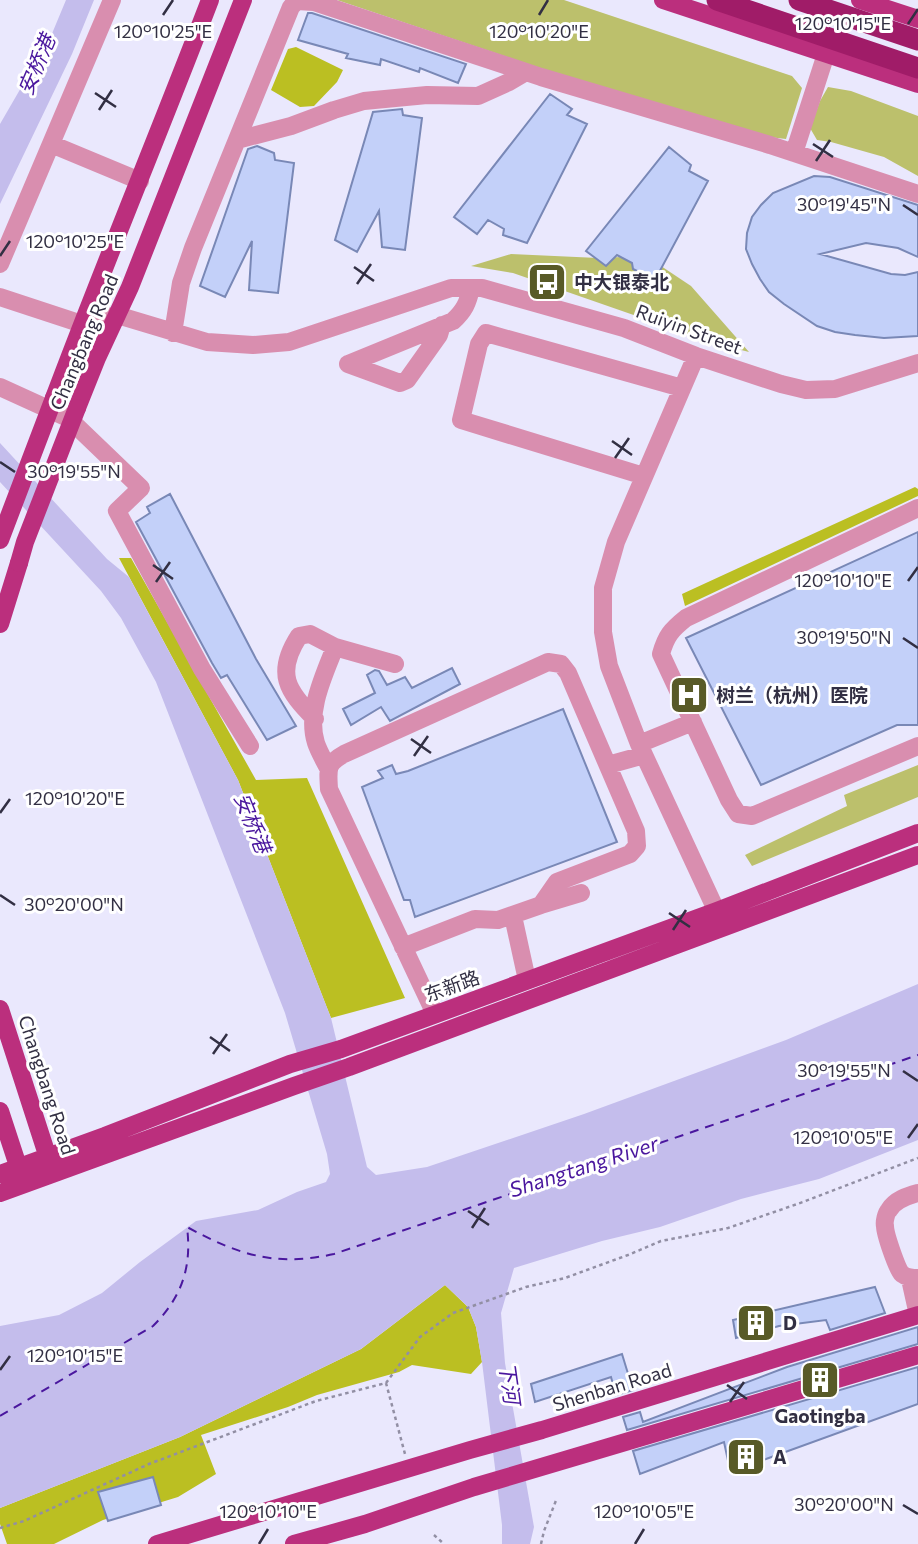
<svg xmlns="http://www.w3.org/2000/svg" width="918" height="1544" font-family="Commissioner,'Noto Sans SC',sans-serif">
<rect width="100%" height="100%" fill="#eae8fd"/>
<!-- green -->
<path fill="#bcc06c" d="M337,0H564L792,76L802,88L786,139L769,137L692,119Z
M828,87L851,91L918,116V176L884,157L831,142L817,140L810,128L820,101Z
M511,254L598,258L646,256L691,286L749,352L714,343L513,273L471,266Z
M918,765V797L752,866L745,855L847,806L844,795Z"/>
<!-- forest -->
<path fill="#bbbf22" d="M296,47L343,70L337,82L314,106L300,107L271,90L288,49Z
M915,487L918,489V496L685,606L682,594Z
M119,558H131L256,780L307,778L405,998L331,1018L238,780Z
M445,1285L468,1307L476,1327L482,1362L471,1374L412,1365L399,1372L317,1395L288,1407L201,1435L216,1474L178,1497L103,1520L54,1544H7L0,1524V1508L180,1437L361,1349Z"/>
<!-- water -->
<path fill="#c4bdec" d="M66,0H94L72,54L0,204V124L51,36Z
M0,443L107,559L129,577L238,780L331,1018L367,1167L376,1175L427,1167L584,1114L786,1040L918,984V1140L819,1179L741,1199L660,1227L602,1241L514,1268L501,1313L505,1363L534,1527L530,1544H502V1525L482,1362L476,1327L468,1307L445,1285L361,1349L180,1437L0,1508V1326L59,1315L102,1293L140,1262L196,1221L258,1210L297,1192L326,1182L330,1174L327,1154L285,1013L156,682L121,618L101,591L0,482Z"/>
<g fill="none" stroke-linecap="round" stroke-linejoin="round">
<!-- ferry -->
<path stroke="#4a179e" stroke-width="2" stroke-dasharray="9 7" stroke-linecap="butt" d="M0,1416L153,1326C182,1297 192,1267 187,1227C239,1255 275,1267 334,1254L918,1055"/>
</g>
<!-- building -->
<path fill="#c3d0f9" stroke="#7988b6" stroke-width="2" d="M308,13H312L466,64L458,83L420,68L419,72L381,59L380,65L346,58L348,54L298,40Z
M550,94L572,109L567,115L587,124L527,243L503,235L504,229L488,220L477,234L454,217Z
M402,109L403,115L422,118L405,250L382,247L379,211L357,252L335,240L373,112Z
M257,146L274,153L275,160L294,163L278,293L249,290L252,241L225,297L200,286L248,149Z
M669,147L691,165L689,171L708,181L655,280L633,269L632,263L617,255L606,266L586,251Z
M814,176L830,177L918,205V257L898,248L866,243L820,254L891,274L905,275L918,272V336L884,338L855,335L835,332L817,326L784,304L769,292L760,279L752,264L746,249L747,233L752,217L761,205L773,193Z
M170,494L256,659L296,726L267,740L227,675L221,678L212,663L136,522L150,513L147,507Z
M918,532V725H897L761,785L686,638Z
M452,668L460,684L390,721L381,707L351,725L343,709L375,693L367,675L375,670L379,671L387,685L405,677L412,688Z
M563,709L617,842L415,917L410,900H404L362,787L383,778L378,771L392,765L396,774L408,771Z
M875,1287L885,1313L830,1330L826,1320L779,1326L736,1338L733,1320Z
M918,1327V1344L627,1430L623,1417L640,1412L643,1422L787,1367Z
M622,1354L633,1390L616,1395L611,1377L535,1402L531,1384Z
M918,1367V1404L766,1459L730,1470L724,1442L640,1474L633,1451Z
M153,1477L161,1505L108,1521L98,1492Z"/>
<g fill="none" stroke-linecap="round" stroke-linejoin="round">
<!-- path -->
<path stroke="#928fa4" stroke-width="2.5" stroke-dasharray="3.5 3.5" stroke-linecap="butt" d="M386,1383L420,1337L453,1313L526,1287L565,1278L628,1255L661,1241L728,1228L803,1202L918,1158
M0,1528L24,1521L149,1464L316,1401L386,1383L405,1454
M434,1535L444,1544
M541,1544L544,1531L557,1498"/>
<!-- minor -->
<path stroke="#d98eaf" stroke-width="18" d="M237,140L291,126L334,110L364,101L427,95L478,96L509,82L526,72
M51,144L140,181
M794,153L826,54
M0,264L112,0
M0,297L82,324L117,315L207,342L253,345L289,342L451,288H482L624,328L696,356L781,384L806,390L835,389L918,363
M173,333L181,283L193,248L291,7L297,1L314,2L541,77L770,145L918,194
M696,356L616,542L603,588V632L609,666L639,744L723,925
M348,364L453,321C464,311 468,303 471,288
M348,364L400,383L407,380L439,335L442,325
M0,387L68,418L141,488L117,511L202,669L250,746
M644,476L461,420L479,344L486,333L682,388
M918,508L686,618C671,630 666,636 661,654L729,800L738,814L752,816L918,746
M315,719C287,691 275,673 299,636L310,634L335,647L395,664
M639,744L693,722
M608,765L644,755
M328,768C324,760 319,752 316,743C306,712 324,675 335,647
M541,905L581,893
M513,916L527,980
M403,947L475,919L498,920L541,905L557,882L630,854L637,846L636,831L568,673L561,664L548,662L344,754C326,764 328,769 329,789L435,1014
M918,1193C907,1196 895,1200 889,1210C886,1213 884,1222 885,1226C885,1234 897,1269 902,1274C907,1278 912,1278 918,1278
M910,1279L918,1315"/>
<!-- major -->
<path stroke="#bb2f7d" stroke-width="18" d="M663,0L918,84
M860,0L918,19
M54,398C104,265 159,133 210,0
M77,408L97,358L130,287L243,0
M0,624L19,563
M0,1009L51,1167
M0,1111L22,1178
M0,1174L105,1136L290,1064L341,1049L717,911L918,833
M0,1193L294,1086L349,1067L918,855
M157,1544L470,1450L542,1430L918,1315
M294,1544L365,1524L474,1487L918,1355"/>
<!-- highway -->
<path stroke="#a01c68" stroke-width="21" d="M717,0L918,68
M799,0L918,40"/>
<!-- major-bridge -->
<path stroke="#bb2f7d" stroke-width="18" d="M0,540L54,398
M19,563L25,542L77,408"/>
</g>
<!-- ticks -->
<path fill="none" stroke="#322f43" stroke-width="2.5" d="M163,15L173,0M539,15L548,0M908,24L918,9M95,93L116,107M99,110L112,90M813,144L833,157M816,161L830,140M903,205L918,215M0,256L10,241M354,267L374,281M357,284L371,264M612,441L632,455M615,458L629,438M0,462L15,472M153,565L173,579M908,581L918,567M156,582L170,562M903,638L918,648M411,739L431,753M414,756L428,736M0,813L10,799M0,895L15,905M669,913L690,927M673,930L686,910M210,1037L230,1051M213,1054L227,1034M903,1071L918,1081M908,1138L918,1124M468,1211L489,1225M472,1228L485,1208M0,1370L10,1356M727,1385L747,1399M730,1402L744,1382M903,1505L918,1514M259,1544L268,1529M635,1544L644,1529"/>
<!-- icons -->
<defs>
<g id="bus-square" transform="scale(2.0125)"><rect x="-9" y="-9" width="18" height="18" rx="4" fill="#585a27" stroke="#fff"/><path d="M-5-6H5V4H4V6H2V4H-2V6H-4V4H-5ZM-3.5-4V0h7V-4ZM-3.5 1.2v1.5H-2V1.2ZM2 1.2v1.5H3.5V1.2Z" fill="#fff"/></g>
<g id="hospital-square" transform="scale(2.0125)"><rect x="-9" y="-9" width="18" height="18" rx="4" fill="#585a27" stroke="#fff"/><path d="M-5-5h3v3.5h4V-5h3V5h-3V1.5h-4V5h-3Z" fill="#fff"/></g>
<g id="building-square" transform="scale(2.0125)"><rect x="-9" y="-9" width="18" height="18" rx="4" fill="#585a27" stroke="#fff"/><path d="M-4-6H4V6H1V3H-1V6H-4ZM-2.5-4.3h1.7v1.8h-1.7ZM.8-4.3h1.7v1.8H.8ZM-2.5-1h1.7V.8h-1.7ZM.8-1h1.7V.8H.8Z" fill="#fff"/></g>
</defs>
<g fill-rule="evenodd">
<use href="#bus-square" x="547" y="282"/>
<use href="#hospital-square" x="689" y="695"/>
<use href="#building-square" x="756" y="1323"/>
<use href="#building-square" x="820" y="1380"/>
<use href="#building-square" x="746" y="1457"/>
</g>
<g text-anchor="middle" stroke-width="6" stroke-linejoin="round" paint-order="stroke">
<!-- poi labels -->
<g font-size="19" font-weight="bold" fill="#322f43" stroke="#fff" text-anchor="start">
<text x="574" y="289">中大银泰北</text>
<text x="716" y="702">树兰（杭州）医院</text>
<text x="783" y="1330">D</text>
<text x="820" y="1423" text-anchor="middle">Gaotingba</text>
<text x="773" y="1464">A</text>
</g>
<!-- street labels -->
<g font-size="19" fill="#322f43" stroke="#fff">
<text transform="translate(689 329) rotate(20)" y="7">Ruiyin Street</text>
<text transform="translate(84 342) rotate(-67)" y="7">Changbang Road</text>
<text transform="translate(452 986) rotate(-20)" y="7">东新路</text>
<text transform="translate(47 1085) rotate(72)" y="7">Changbang Road</text>
<text transform="translate(612 1387) rotate(-17)" y="7">Shenban Road</text>
</g>
<!-- water labels -->
<g font-size="21" font-style="italic" fill="#4a179e" stroke="#fff">
<text transform="translate(37 65) rotate(-67)" y="7">安桥港</text>
<text transform="translate(252 823) rotate(68)" y="7">安桥港</text>
<text transform="translate(584 1167) rotate(-18)" y="7">Shangtang River</text>
<text transform="translate(509 1383) rotate(82)" y="7">下河</text>
</g>
</g>
<g font-size="18" text-anchor="middle" fill="#322f43" stroke="#fff" stroke-width="6" stroke-linejoin="round" paint-order="stroke">
<text x="843" y="30">120°10'15"E</text>
<text x="163" y="38">120°10'25"E</text>
<text x="539" y="38">120°10'20"E</text>
<text x="844" y="211">30°19'45"N</text>
<text x="75" y="248">120°10'25"E</text>
<text x="74" y="478">30°19'55"N</text>
<text x="843" y="587">120°10'10"E</text>
<text x="844" y="644">30°19'50"N</text>
<text x="75" y="805">120°10'20"E</text>
<text x="74" y="911">30°20'00"N</text>
<text x="844" y="1077">30°19'55"N</text>
<text x="843" y="1144">120°10'05"E</text>
<text x="75" y="1362">120°10'15"E</text>
<text x="844" y="1511">30°20'00"N</text>
<text x="268" y="1518">120°10'10"E</text>
<text x="644" y="1518">120°10'05"E</text>
</g>
</svg>
